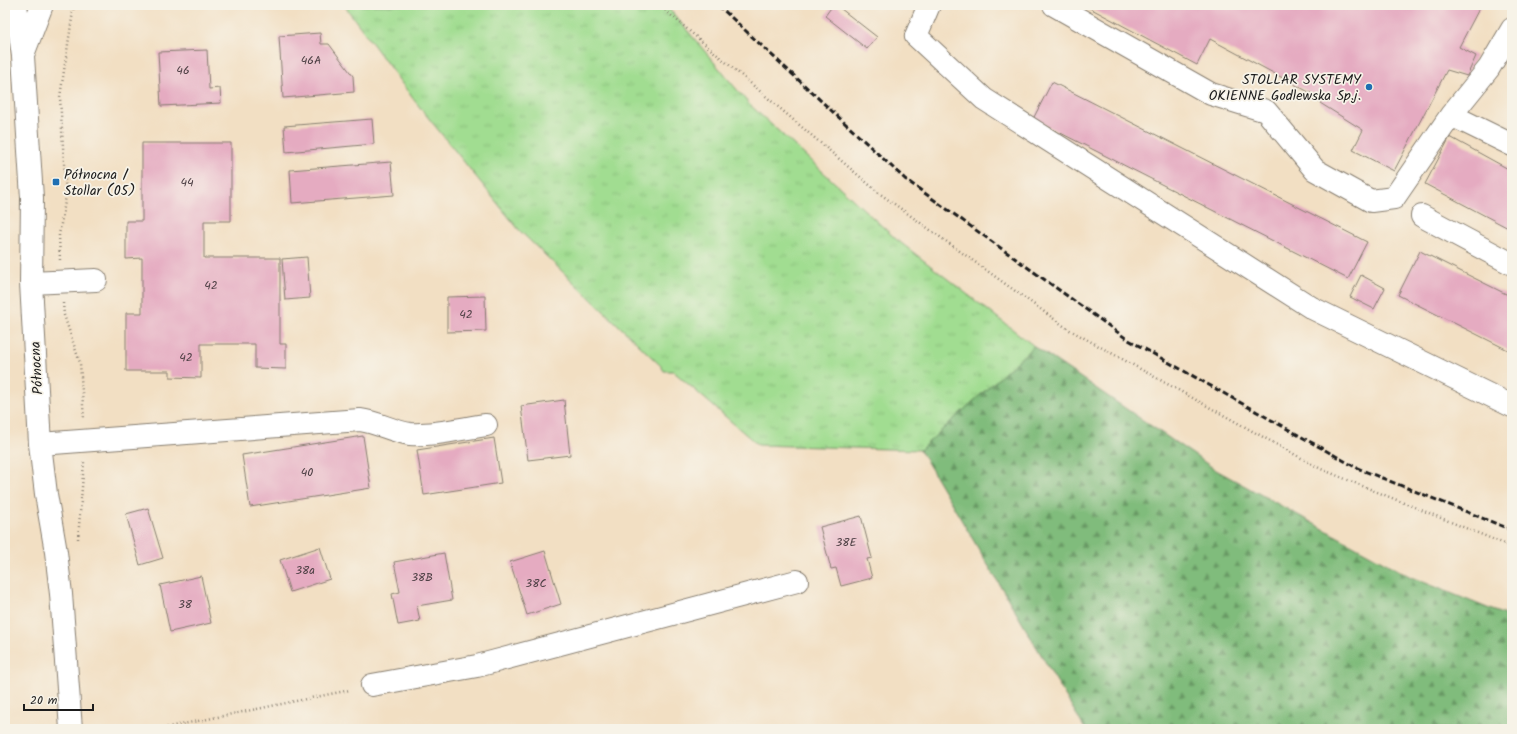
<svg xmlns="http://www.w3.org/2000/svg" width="1517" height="734" font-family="Kalam,sans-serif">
<defs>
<pattern id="grass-tufts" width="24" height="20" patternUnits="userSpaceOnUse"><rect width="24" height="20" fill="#a1dd91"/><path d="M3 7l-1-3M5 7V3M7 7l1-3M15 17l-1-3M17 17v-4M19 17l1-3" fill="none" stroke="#8abd7c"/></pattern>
<pattern id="forest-firs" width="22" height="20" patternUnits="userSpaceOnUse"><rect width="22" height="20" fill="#80bc7b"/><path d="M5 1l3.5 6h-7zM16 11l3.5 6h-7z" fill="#689864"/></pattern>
</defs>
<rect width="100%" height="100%" fill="#f7f3e8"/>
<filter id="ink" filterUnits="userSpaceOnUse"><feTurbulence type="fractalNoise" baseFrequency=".025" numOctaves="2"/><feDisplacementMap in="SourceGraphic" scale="8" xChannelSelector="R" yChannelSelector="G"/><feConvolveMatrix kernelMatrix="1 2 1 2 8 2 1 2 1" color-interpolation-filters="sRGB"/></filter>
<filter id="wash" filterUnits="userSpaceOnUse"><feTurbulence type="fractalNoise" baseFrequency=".012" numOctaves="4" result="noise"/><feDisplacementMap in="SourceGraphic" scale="16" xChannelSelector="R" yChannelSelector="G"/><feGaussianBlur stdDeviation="0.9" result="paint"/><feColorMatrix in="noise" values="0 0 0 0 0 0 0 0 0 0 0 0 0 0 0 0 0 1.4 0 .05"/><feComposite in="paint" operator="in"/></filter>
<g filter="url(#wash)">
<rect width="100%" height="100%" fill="#f2dfc3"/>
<!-- grass -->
<path fill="url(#grass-tufts)" stroke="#5e7c56" d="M344,5H666L749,104L896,239L1034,346L920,450L758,445L673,371H664L661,366L520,231L414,100Z"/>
<!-- forest -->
<path fill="url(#forest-firs)" stroke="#4e6c4c" d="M1034,346L1216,470L1411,577L1512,618V729H1085L920,450Z"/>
<g id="blocks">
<!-- building -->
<path fill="#e5abc1" d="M833,5H836L877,37L867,49L825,16Z
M1084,5H1481L1459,47L1476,56L1467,76L1447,70L1394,171L1353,150L1363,130L1320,103V98L1210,39L1197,65Z
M320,33L321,44H329L353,76L354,92L283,98L279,36Z
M207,50L209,89L220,88L221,103L161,106L158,52Z
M1052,82L1367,242L1348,279L1033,119Z
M372,119L374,144L286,152L284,126Z
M1450,137L1512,171V230L1425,184Z
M142,143H231V221H204V258H280V344H286V369L255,368V344H201V378L170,377V371H126V313H142V258L126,259V221H142Z
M391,162L394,195L292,203L290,170Z
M1420,251L1512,297V352L1398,295Z
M307,257L310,298L285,300L282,259Z
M1361,275L1385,288L1374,309L1350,297Z
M485,296L486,331L447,332V297Z
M564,400L570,455L528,460L521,406Z
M363,436L371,488L250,507L242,455Z
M494,438L501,483L424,495L417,450Z
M148,508L163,558L140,565L126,514Z
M861,516L872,558L867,559L872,578L841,586L836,568L831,569L820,527Z
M320,547L330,579L290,592L280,560Z
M545,551L561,604L527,615L510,562Z
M444,553L452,600L417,606L420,621L398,625L392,594L400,592L394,562Z
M201,576L211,623L170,632L160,585Z"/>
</g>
</g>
<g filter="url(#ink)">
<use href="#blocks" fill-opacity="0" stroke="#877e70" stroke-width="1"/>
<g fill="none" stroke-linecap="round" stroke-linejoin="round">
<!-- minor casing -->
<g stroke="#877e70" stroke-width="24">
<path id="minor" d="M16,5L23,56L32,198L31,283L40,444L46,494L56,552L61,594L71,729
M929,5L916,36L984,99L1312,308L1512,406
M1054,5L1211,94L1266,111L1315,170L1371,201L1394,198L1451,115L1489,68L1512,29
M24,52L42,5
M1451,115L1512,145
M1422,216L1512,264
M31,283L96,280
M40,444L360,420C377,422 394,432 410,434C432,436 464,428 486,425
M372,685L477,666L797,581"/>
</g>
<!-- path -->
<path stroke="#877e70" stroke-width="2.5" stroke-dasharray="1 3" stroke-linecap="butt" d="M659,5L879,193L1068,329L1321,469L1512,547
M60,260L59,235L66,196L60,97L74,5
M63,303L64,315L80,363L84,419
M78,539L84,462
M159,729L350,690"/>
<!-- minor -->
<use href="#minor" stroke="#fff" stroke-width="22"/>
<!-- rail -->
<path stroke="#1c1c1c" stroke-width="3" stroke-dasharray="6 3" stroke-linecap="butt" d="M718,5L905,179L1127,339L1357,468L1512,530"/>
</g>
</g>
<!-- markers -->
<g fill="#1f6fb2" stroke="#f7f3e8" stroke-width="1.5">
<circle cx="1369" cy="87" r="4"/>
<rect x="52" y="178" width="8" height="8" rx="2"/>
</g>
<g text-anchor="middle" stroke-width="3.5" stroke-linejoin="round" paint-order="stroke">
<!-- number labels -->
<g font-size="12" fill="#4e4045">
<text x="311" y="64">46A</text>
<text x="183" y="74">46</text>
<text x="187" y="186">44</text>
<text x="211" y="289">42</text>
<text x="466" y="318">42</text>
<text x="186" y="361">42</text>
<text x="307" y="476">40</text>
<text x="846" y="546">38E</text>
<text x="305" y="574">38a</text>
<text x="422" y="581">38B</text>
<text x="536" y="587">38C</text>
<text x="185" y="608">38</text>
</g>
<!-- poi labels -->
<g font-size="14" fill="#1c1c1c" stroke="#f7f3e8" text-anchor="end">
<text x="1361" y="84">STOLLAR SYSTEMY<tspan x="1361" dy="16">OKIENNE Godlewska Sp.j.</tspan></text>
<text x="64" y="179" text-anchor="start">Północna /<tspan x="64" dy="16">Stollar (05)</tspan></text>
</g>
<!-- street labels -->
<g font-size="14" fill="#1c1c1c" stroke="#f7f3e8">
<text transform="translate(36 368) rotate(-93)" y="5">Północna</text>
</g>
</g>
<!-- margin -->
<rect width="1517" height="734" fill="none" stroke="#f7f3e8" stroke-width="20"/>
<!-- scale -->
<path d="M24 704v6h69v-6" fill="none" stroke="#1c1c1c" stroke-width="2"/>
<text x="30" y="704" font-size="12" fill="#1c1c1c" stroke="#f7f3e8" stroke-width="3" paint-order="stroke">20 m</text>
</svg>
